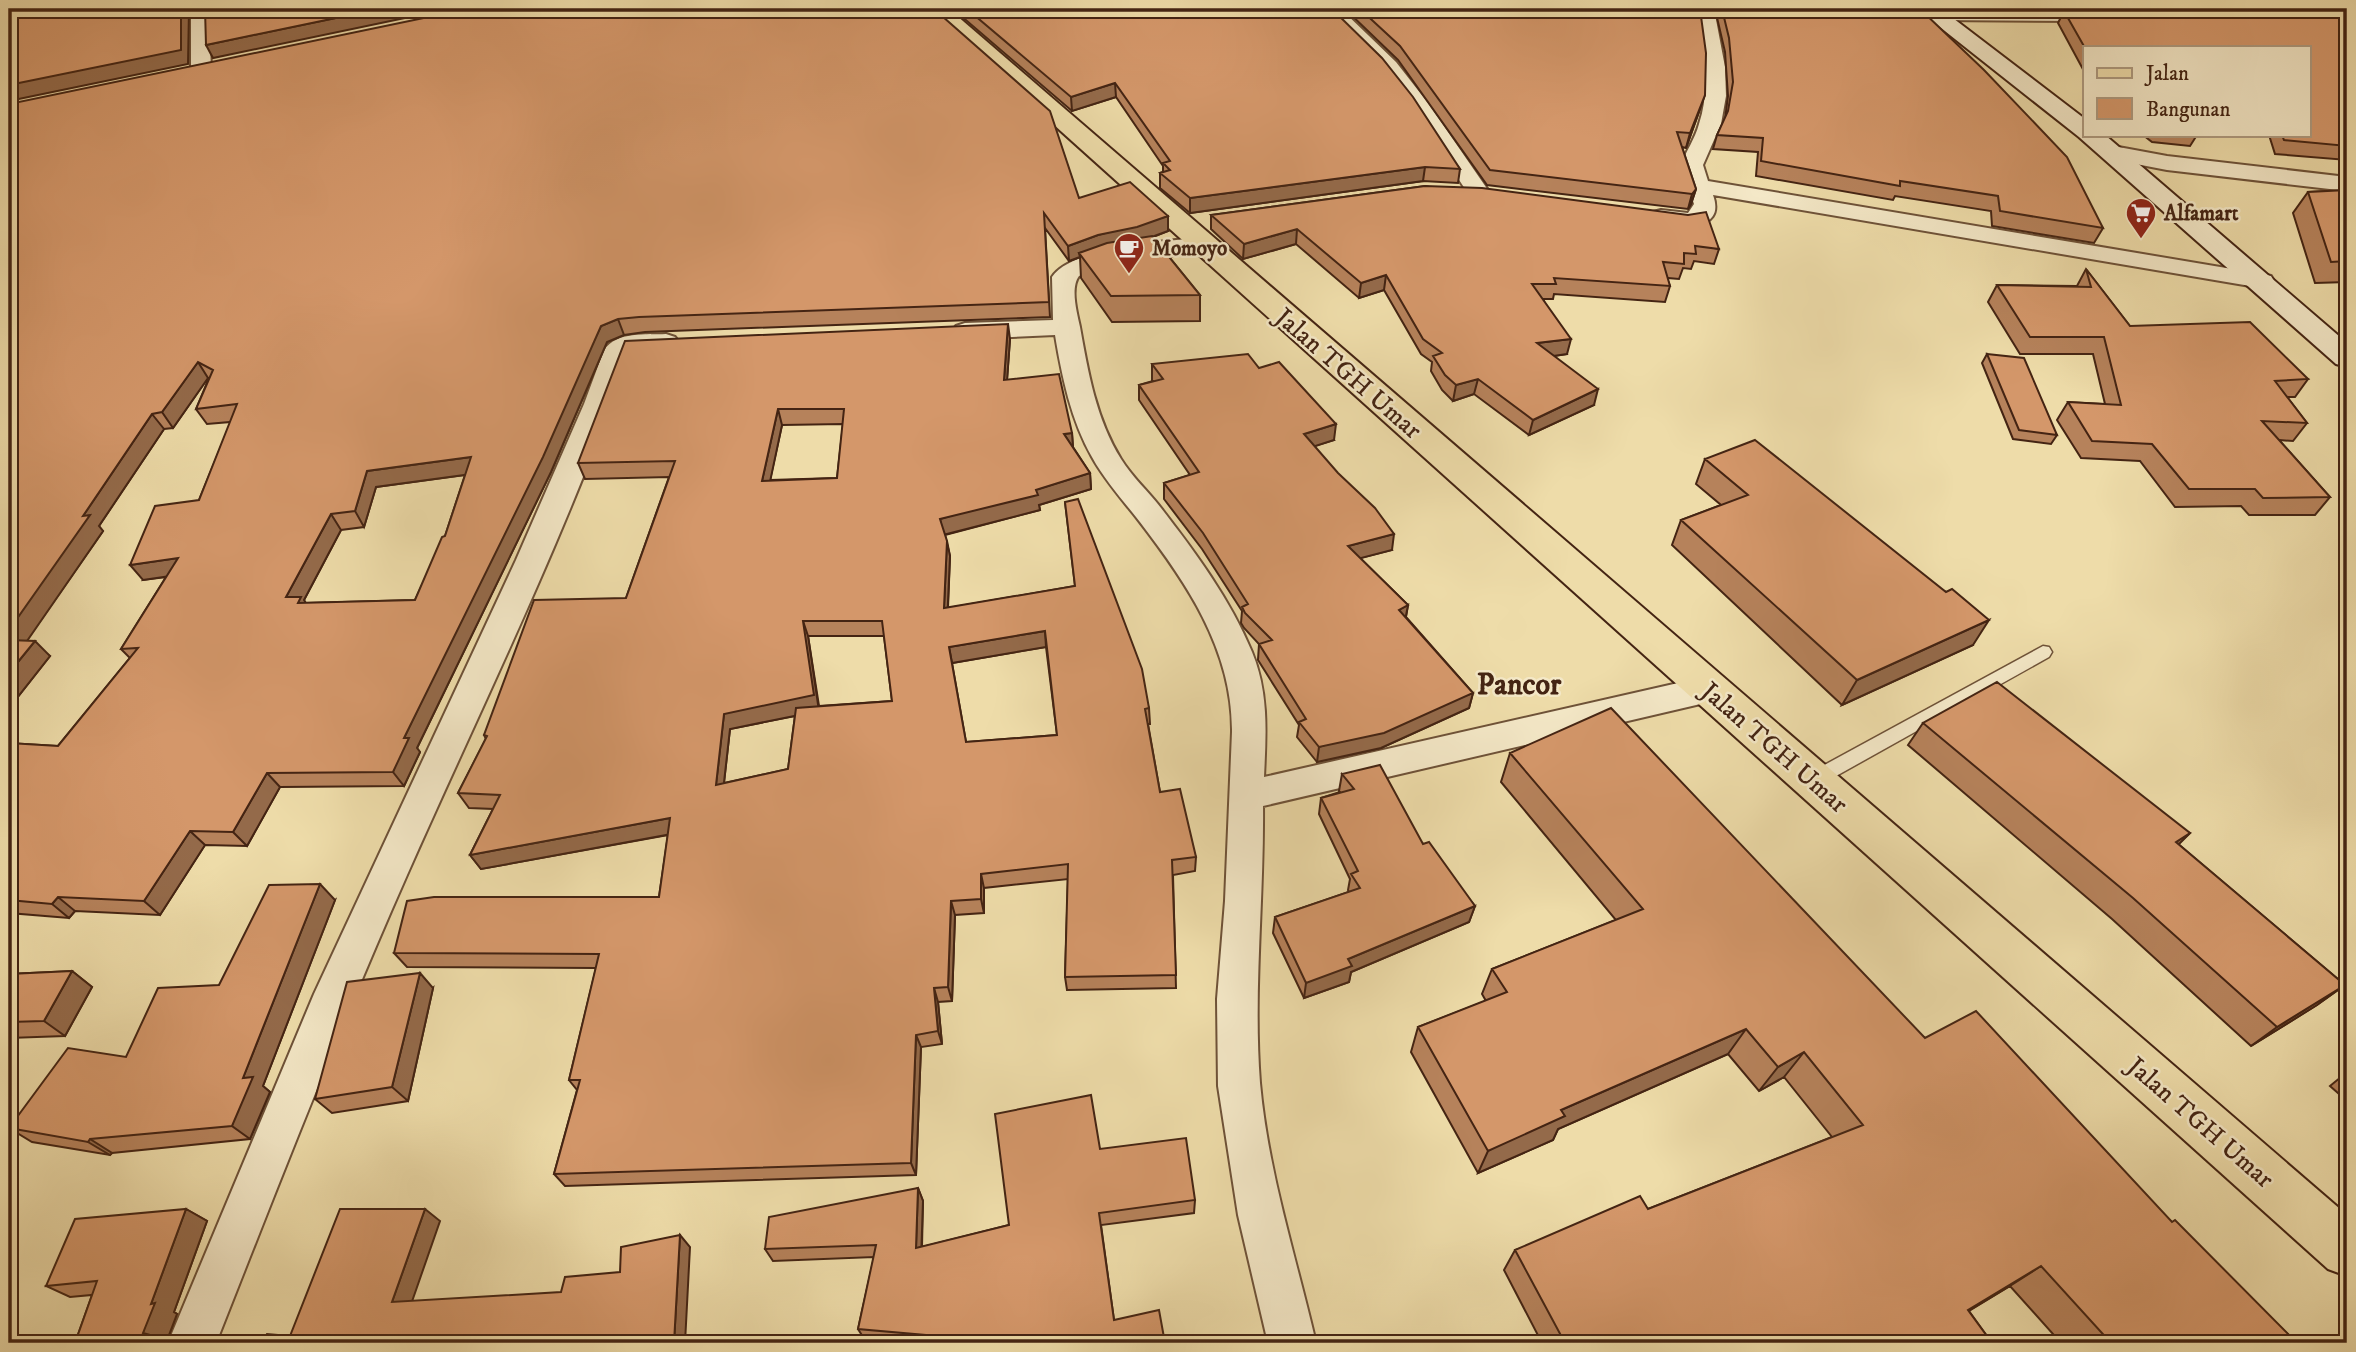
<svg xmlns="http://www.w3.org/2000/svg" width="2356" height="1352" font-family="'IM FELL DW Pica',serif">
<rect width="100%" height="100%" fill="#eedca9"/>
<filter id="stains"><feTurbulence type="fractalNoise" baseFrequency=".00286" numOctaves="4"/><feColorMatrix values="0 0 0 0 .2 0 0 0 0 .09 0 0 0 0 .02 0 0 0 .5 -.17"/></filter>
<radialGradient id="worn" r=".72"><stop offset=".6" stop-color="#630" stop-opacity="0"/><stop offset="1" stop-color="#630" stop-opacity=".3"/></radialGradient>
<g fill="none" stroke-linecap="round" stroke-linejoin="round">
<!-- lane casing -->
<g stroke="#6e5238" stroke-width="3">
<path id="lane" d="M2043,646L2049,647L2052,652L2049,657L1820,785L1813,788L1806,785L1804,780L1806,775Z"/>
</g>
<!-- street casing -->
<g stroke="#6e5238" stroke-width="4">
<path id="street" d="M191,9H209L211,71L208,75H194L191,71Z
M1322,9H1341L1396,62L1428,103L1490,193L1487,198H1471L1413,110L1382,70Z
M1696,9H1714L1725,67L1726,96L1721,124L1703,165L1708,181L2262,274L2271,276L2274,281L2271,286L2262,288L1713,195C1727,234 1675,227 1653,222L1649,217L1653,212L1661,210L1688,213L1694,204L1681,165C1686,151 1695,139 1699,124C1712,86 1701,47 1696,9Z
M1934,9H2080L2089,15L2080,21L1935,20L1926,14Z
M2113,146L2167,156L2347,177V191L2167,170L2105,158L2102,153L2105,148Z
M1203,237L1211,239L1215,244L1211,249L1107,266L1079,276C1070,288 1077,313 1080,327C1088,372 1096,419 1121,459C1132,477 1148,491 1161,508C1195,552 1230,599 1252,652C1269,693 1266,734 1264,777L1709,676L1721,680L1726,689L1721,698L1709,702L1263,806C1264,899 1253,991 1260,1083C1268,1172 1296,1257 1316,1343H1268L1238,1215L1218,1086L1217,999L1225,901L1232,732C1233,649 1185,580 1136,517C1121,498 1104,479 1092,457C1071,420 1062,377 1055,335L965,339L956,336L952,331L956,326L965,323L1053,320L1052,277C1073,246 1166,242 1203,237Z
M666,334L675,337L679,342L675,347L637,351L629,354C569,530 482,705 407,875C339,1029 278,1186 216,1343H168L314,994L516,560L584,404L604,350C617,331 646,335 666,334Z"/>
</g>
<!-- secondary casing -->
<g stroke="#442413" stroke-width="4">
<path id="secondary" d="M1917,9H1941L2085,119V135H2105L2347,343V367L2336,364L2079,137Z"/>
</g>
<!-- primary casing -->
<g stroke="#442413" stroke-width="4">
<path id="primary" d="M925,9H949L2347,1215V1276L2328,1269Z"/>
</g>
<!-- lane -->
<use href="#lane" fill="#f4e8c7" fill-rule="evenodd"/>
<!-- street -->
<use href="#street" fill="#f4e8c7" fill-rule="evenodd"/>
<!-- secondary -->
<use href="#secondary" fill="#f4e8c7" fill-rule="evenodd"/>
<!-- primary -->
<use href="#primary" fill="#eedca9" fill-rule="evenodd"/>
</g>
<!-- wall -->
<path fill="#b6825b" stroke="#442413" stroke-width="2" fill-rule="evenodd" d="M953,9H1332L1460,169L1458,183L1423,181L1190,213L1160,188V173L1163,172V166L1116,97L1072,111Z
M1345,9H1700V109L1686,148L1682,147L1696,189L1691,204L1688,209L1487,185L1398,60Z
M1715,9H1920L2103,228L2094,243L1992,226L1991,211L1895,196L1893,200L1756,176L1758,152L1713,149L1717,135L1725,119L1728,96L1725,52Z
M2084,9H2347V160L2275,154L2269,135H2309V47H2085V73L2058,23L2064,11H2087Z
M9,104L1079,198L1168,231L1153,237L1200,295V321L1112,322L1081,278L1080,257L1069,261L1045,228L1050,317L645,332L624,335L607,342L551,472L417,748L420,752L404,786L280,787L247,846L205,845L160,915L75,911L69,918L9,913V743L58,746L130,658L121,649L166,577L143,580L199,500L231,422L207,424L196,409L209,378H208L173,428L164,429L99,526L103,531L27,640L50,656L9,708ZM465,475L445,536L415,600L305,603L304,600L341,530L364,527L376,487Z
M2143,135H2197L2190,146L2152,142Z
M1425,186L1719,249L1714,264L1694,261L1691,269L1683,268L1679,279L1667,278L1670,286L1665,302L1554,294L1553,299H1543L1567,354L1553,356L1594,405L1529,435L1474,394L1453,401L1442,390L1431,371L1432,362L1421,354L1384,290L1359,298L1296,244L1243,259L1211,229V215Z
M2347,190V282L2315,283L2293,213L2308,192Z
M2086,269L2130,326L2308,379L2295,397H2287L2307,423L2293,441L2279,440L2330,497L2315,515H2249L2241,506L2175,507L2140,461L2081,458L2057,420L2068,402L2105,404L2093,354H2020L1988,302L1997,285L2077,286Z
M1010,339L1007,379L1072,433L1073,447L1090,473L1091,489L1039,505L1040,510L945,535L950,556L948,608L1075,586L1065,502L1149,708L1150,724H1148L1160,792L1196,857L1195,871L1173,875L1176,988L1067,990L1065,977L1068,879L984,888V913L955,915L952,1001L938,1002L942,1044L921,1047L916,1175L565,1186L554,1174L577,1090L569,1080L596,968L407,967L394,953L659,897L668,835L481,869L470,855L493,809L469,808L458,793L486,739L484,735L626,598L669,477L585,479L578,463ZM843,424L837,478L770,480L782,425ZM808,636H884L892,701L819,706ZM1046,647L1057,735L966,742L952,663ZM795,716L788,769L724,783L730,729Z
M1987,354L2057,435L2051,444L2013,439L1982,363Z
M1152,364L1259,368L1334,440L1314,446L1392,550L1360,558L1408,605L1406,617L1473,693L1469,708L1381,748L1317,762L1297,737L1299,725L1258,660L1259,644L1244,628L1241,623L1242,611L1202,549L1164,499V483L1190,475L1139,400V385L1153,381L1152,380Z
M1705,459L1946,592L1973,645L1842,705L1672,545L1681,520L1721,505L1696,484Z
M1923,723L2190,833L2178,844L2345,985L2317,1005L2251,1046L2112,919L1908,745Z
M1510,753L1925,1038L2172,1222L2297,1343H2061L2010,1286L1969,1311L1992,1343H1542L1504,1270L1515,1250L1648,1209L1832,1137L1784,1077L1759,1091L1728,1054L1558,1129L1553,1140L1478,1173L1411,1052L1418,1027L1486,1001L1482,994L1492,969L1616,920L1501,782Z
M1342,774L1423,844L1475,906L1469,922L1351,972L1349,982L1304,998L1273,933L1275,917L1349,892L1348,890L1350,879L1319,814L1321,798L1340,792L1339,791Z
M335,900L263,1086L270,1092L250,1139L112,1153L110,1155L32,1142L9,1128L126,1057L219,985Z
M72,971L92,987L65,1036L9,1038V974Z
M433,988L408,1101L332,1113L315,1099Z
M2347,1072V1101L2330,1086Z
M1100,1149L1195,1200L1194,1213L1101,1225L1114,1320L1165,1343H907L865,1340L858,1329L874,1257L773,1261L765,1249L918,1188L923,1201L922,1247L1009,1225Z
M186,1209L207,1221L174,1312L177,1314L166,1343H167H75L92,1295L70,1297L46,1286Z"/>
<!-- shaded-wall -->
<path fill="#946a4a" stroke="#442413" stroke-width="2" d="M181,9H189L188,64L9,101V85Z
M379,9H448L213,58L206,45Z
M1115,83L1116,97L1072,111L1071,97Z
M1705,95L1700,109L1686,148L1690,133Z
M1425,167L1423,181L1190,213V198Z
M1696,189L1691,204L1688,209L1692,194Z
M1168,216V231L1138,242L1079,253L1080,257L1069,261L1068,246L1098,235Z
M1297,229L1296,244L1243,259L1244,244Z
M1386,275L1384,290L1359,298L1361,283Z
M618,319L624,335L607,342L551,472L417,748L420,752L404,786L393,772L404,738L601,326Z
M1008,324L1010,339L1006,395L1004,380Z
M1571,339L1567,354L1533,359L1537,343Z
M198,362L208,378L173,428L162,412Z
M1478,379L1474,394L1453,401L1456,385Z
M1598,389L1594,405L1529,435L1533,420Z
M778,409L782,425L767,496L762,481Z
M152,414L164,429L99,526L103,531L18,654L9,646V630L83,516Z
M1336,424L1334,440L1303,450L1304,434Z
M1072,433L1073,448L1064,434Z
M471,457L479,473L376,487L364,527L355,511L367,471Z
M1090,473L1091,489L1039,505L1040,510L943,535L940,519Z
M331,514L341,530L304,600L312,612L286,597Z
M1394,534L1392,550L1346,562L1348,546Z
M947,541L950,556L947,624L944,608Z
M178,558L191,573L143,580L130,565Z
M1408,605L1405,621L1399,610Z
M1989,620L1973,645L1842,705L1857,680Z
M803,621L808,636L819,711L730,729L722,800L716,785L724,714Z
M1045,631L1046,647L952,663L949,647Z
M35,641L50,656L9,708V673Z
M1473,693L1469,708L1381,748L1317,762L1319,747Z
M267,773L280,787L247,846L233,832Z
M670,818L677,833L481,869L470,855Z
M190,831L205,845L160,915L144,901Z
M2190,833L2169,854L2176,842Z
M981,874L984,888V913L981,899Z
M320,884L335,900L263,1086L270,1092L250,1139L232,1126L243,1078Z
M58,897L75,911L69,918L52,904Z
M951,901L955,915L952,1001L948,987Z
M1475,906L1469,922L1351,972L1349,982L1304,998L1306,983L1348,959Z
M72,971L92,987L65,1036L44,1021Z
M420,973L433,988L408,1101L392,1087Z
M2345,985L2317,1005L2251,1046L2277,1027Z
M934,988L938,1002L942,1044L938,1031Z
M1746,1029L1728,1054L1558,1129L1553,1140L1478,1173L1488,1151L1561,1110Z
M916,1035L921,1047L916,1175L911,1163Z
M1804,1052L1784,1077L1759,1091L1778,1067Z
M90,1139L112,1153L110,1155L88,1142Z
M918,1188L923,1201L921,1260L916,1248Z
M186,1209L207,1221L174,1312L177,1314L166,1343H167H148L143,1333L151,1304Z
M425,1209L440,1221L408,1313L392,1302Z
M680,1235L690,1247L685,1343H674Z
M2041,1266L2010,1286L1940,1328L1968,1310Z"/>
<!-- building -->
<path fill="#d4976a" stroke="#442413" stroke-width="2" fill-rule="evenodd" d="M9,9H181V50L9,85Z
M205,9H379L206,45Z
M467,9H934L1050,111L1079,198L1130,182L1168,216L1137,227L1098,235L1068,246L1044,213L1049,302L639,317L618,319L601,326L543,457L404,738H409L393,772L267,773L233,832L190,831L144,901L58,897L52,904L9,900V743L58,746L138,648L121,649L178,558L130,565L155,506L199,500L237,404L196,409L213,370L198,362L162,412L152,414L83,516L90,515L9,630V104ZM471,457L445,536L442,537L415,600L298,603L301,597H286L331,514L355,511L367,471Z
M967,9H1332L1382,58L1413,97L1460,169L1425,167L1190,198L1160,173L1170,170L1163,163L1170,161L1115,83L1071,97Z
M1360,9H1700L1706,53L1705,95L1690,133L1677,132L1696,189L1692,194L1490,170L1400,46Z
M1722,9H1920L1984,70L2067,157L2103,228L2000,211L1998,196L1900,181V186L1761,161L1763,138L1717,135L1728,111L1733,82L1729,38Z
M2089,9H2347V146L2284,140L2282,135H2309V47L2085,48L2064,11H2086Z
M1425,186L1482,188L1688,215L1706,212L1719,249L1695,246L1696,254L1684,253V264L1663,262L1670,286L1554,278L1556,284H1532L1571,339L1537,343L1598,389L1533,420L1478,379L1456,385L1445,375L1433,356L1442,353L1423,339L1386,275L1361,283L1297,229L1244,244L1211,215Z
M2347,190V261L2331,262L2308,192Z
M1152,236L1200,295L1111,296L1079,253L1107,243Z
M2086,269L2130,326L2250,322L2308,379L2275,381L2307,423L2262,421L2330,497L2263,498L2255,489H2189L2152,444L2092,441L2068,402L2121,405L2104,337H2030L1997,285L2091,287Z
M1008,324L1004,380L1059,374L1072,433L1064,434L1090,473L1036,490L1038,495L940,519L947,541L944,608L1075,586L1065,502L1078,499L1142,669L1149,708L1145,709L1160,792L1180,789L1196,857L1172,860L1176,975L1065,977L1068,864L981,874V899L951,901L948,987L934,988L938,1031L916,1035L911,1163L554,1174L580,1080H569L599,954L394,953L407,901L434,897H659L670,818L470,855L500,795L458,793L487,736L484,735L534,600L626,598L675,461L578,463L625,341ZM778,409H844L837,478L762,481ZM803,621H882L892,701L796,708L788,769L716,785L724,714L814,695ZM1045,631L1057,735L966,742L949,647Z
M1248,354L1259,368L1279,362L1336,424L1304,434L1338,473L1375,508L1394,534L1348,546L1408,605L1399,610L1473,693L1384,733L1319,747L1299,722L1306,719L1259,644L1272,640L1245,613L1242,607L1248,604L1203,533L1164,483L1199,472L1139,385L1163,379L1152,364Z
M1987,354L2024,358L2057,435L2019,430Z
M1755,440L1946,592L1952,589L1989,620L1857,680L1681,520L1748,495L1705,459Z
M9,640L35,641L9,673Z
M1997,682L2190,833L2176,842L2345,985L2277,1027L2133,898L1923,723Z
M1611,708L1925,1038L1976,1011L2172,1222L2175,1220L2297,1343H2111L2041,1266L1968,1310L1992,1343H1565L1515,1250L1640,1196L1648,1209L1863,1125L1804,1052L1778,1067L1746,1029L1561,1110L1565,1116L1488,1151L1418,1027L1507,992L1492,969L1643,909L1510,753Z
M1380,765L1423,844L1429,842L1475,906L1348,959L1352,966L1306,983L1275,917L1360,888L1351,874L1358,871L1321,798L1354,789L1342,774Z
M320,884L243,1078L253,1077L232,1126L90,1139L88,1142L9,1128L68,1048L126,1057L158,988L219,985L269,885Z
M72,971L44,1021L9,1022V974Z
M420,973L392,1087L315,1099L347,982Z
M1091,1095L1100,1149L1186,1138L1195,1200L1099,1213L1114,1320L1159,1310L1165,1343H1017L858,1329L876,1245L765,1249L769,1217L918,1188L916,1248L1009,1225L995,1114Z
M186,1209L151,1304L155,1303L143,1333L150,1335L148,1343H75L97,1281L46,1286L75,1219Z
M340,1209H425L392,1302L561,1292L565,1277L620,1272L621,1247L680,1235L674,1343H263L267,1334L290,1336Z
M840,1338V1343H786Z
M1506,1340L1507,1343H1488Z"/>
<!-- icons -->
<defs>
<g id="supermarket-pin" transform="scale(1.575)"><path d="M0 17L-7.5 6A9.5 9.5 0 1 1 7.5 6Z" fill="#8f2418" stroke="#f4e8c7"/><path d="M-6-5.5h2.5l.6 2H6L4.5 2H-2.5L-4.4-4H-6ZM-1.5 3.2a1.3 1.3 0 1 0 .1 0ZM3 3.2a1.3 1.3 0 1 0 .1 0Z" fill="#fff"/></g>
<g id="cafe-pin" transform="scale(1.575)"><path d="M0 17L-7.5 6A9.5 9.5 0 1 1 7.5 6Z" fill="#8f2418" stroke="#f4e8c7"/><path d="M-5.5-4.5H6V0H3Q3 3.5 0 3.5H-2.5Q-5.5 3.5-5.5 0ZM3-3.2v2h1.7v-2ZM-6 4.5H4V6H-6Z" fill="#fff"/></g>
</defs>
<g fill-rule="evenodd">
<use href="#supermarket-pin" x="2141" y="213"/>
<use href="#cafe-pin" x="1129" y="248"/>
</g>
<g text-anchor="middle" stroke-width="5" stroke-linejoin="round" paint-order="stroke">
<!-- far-poi labels -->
<g font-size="21" font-weight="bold" fill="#442413" stroke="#f4e8c7" text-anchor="start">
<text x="2164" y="220">Alfamart</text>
<text x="1152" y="255">Momoyo</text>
</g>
<!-- street labels -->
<g font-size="26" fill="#442413" stroke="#f4e8c7">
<text transform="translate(1349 373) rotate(41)" y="9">Jalan TGH Umar</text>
<text transform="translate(1775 747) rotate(41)" y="9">Jalan TGH Umar</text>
<text transform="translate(2201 1122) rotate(41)" y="9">Jalan TGH Umar</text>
</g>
<!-- quarter labels -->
<g font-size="30" font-weight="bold" fill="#442413" stroke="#f4e8c7">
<text x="1519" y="694">Pancor</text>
</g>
</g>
<!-- margin -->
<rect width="2356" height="1352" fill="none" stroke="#eedca9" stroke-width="35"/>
<rect x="10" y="10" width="2335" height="1331" fill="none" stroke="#442413" stroke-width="3.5"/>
<rect x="18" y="18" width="2321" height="1317" fill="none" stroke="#442413" stroke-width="2"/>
<!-- legend -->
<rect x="2083" y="46" width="228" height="91" fill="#f4e8c7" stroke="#ae9a7f" stroke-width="2"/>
<rect x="2097" y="68" width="35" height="10" fill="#eedca9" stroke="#ae9a7f" stroke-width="2"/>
<text x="2146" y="80" font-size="21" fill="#442413">Jalan</text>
<rect x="2097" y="98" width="35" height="21" fill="#d4976a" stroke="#ae9a7f" stroke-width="2"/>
<text x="2146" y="116" font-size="21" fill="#442413">Bangunan</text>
<rect width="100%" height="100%" filter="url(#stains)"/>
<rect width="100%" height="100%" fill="url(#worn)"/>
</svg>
